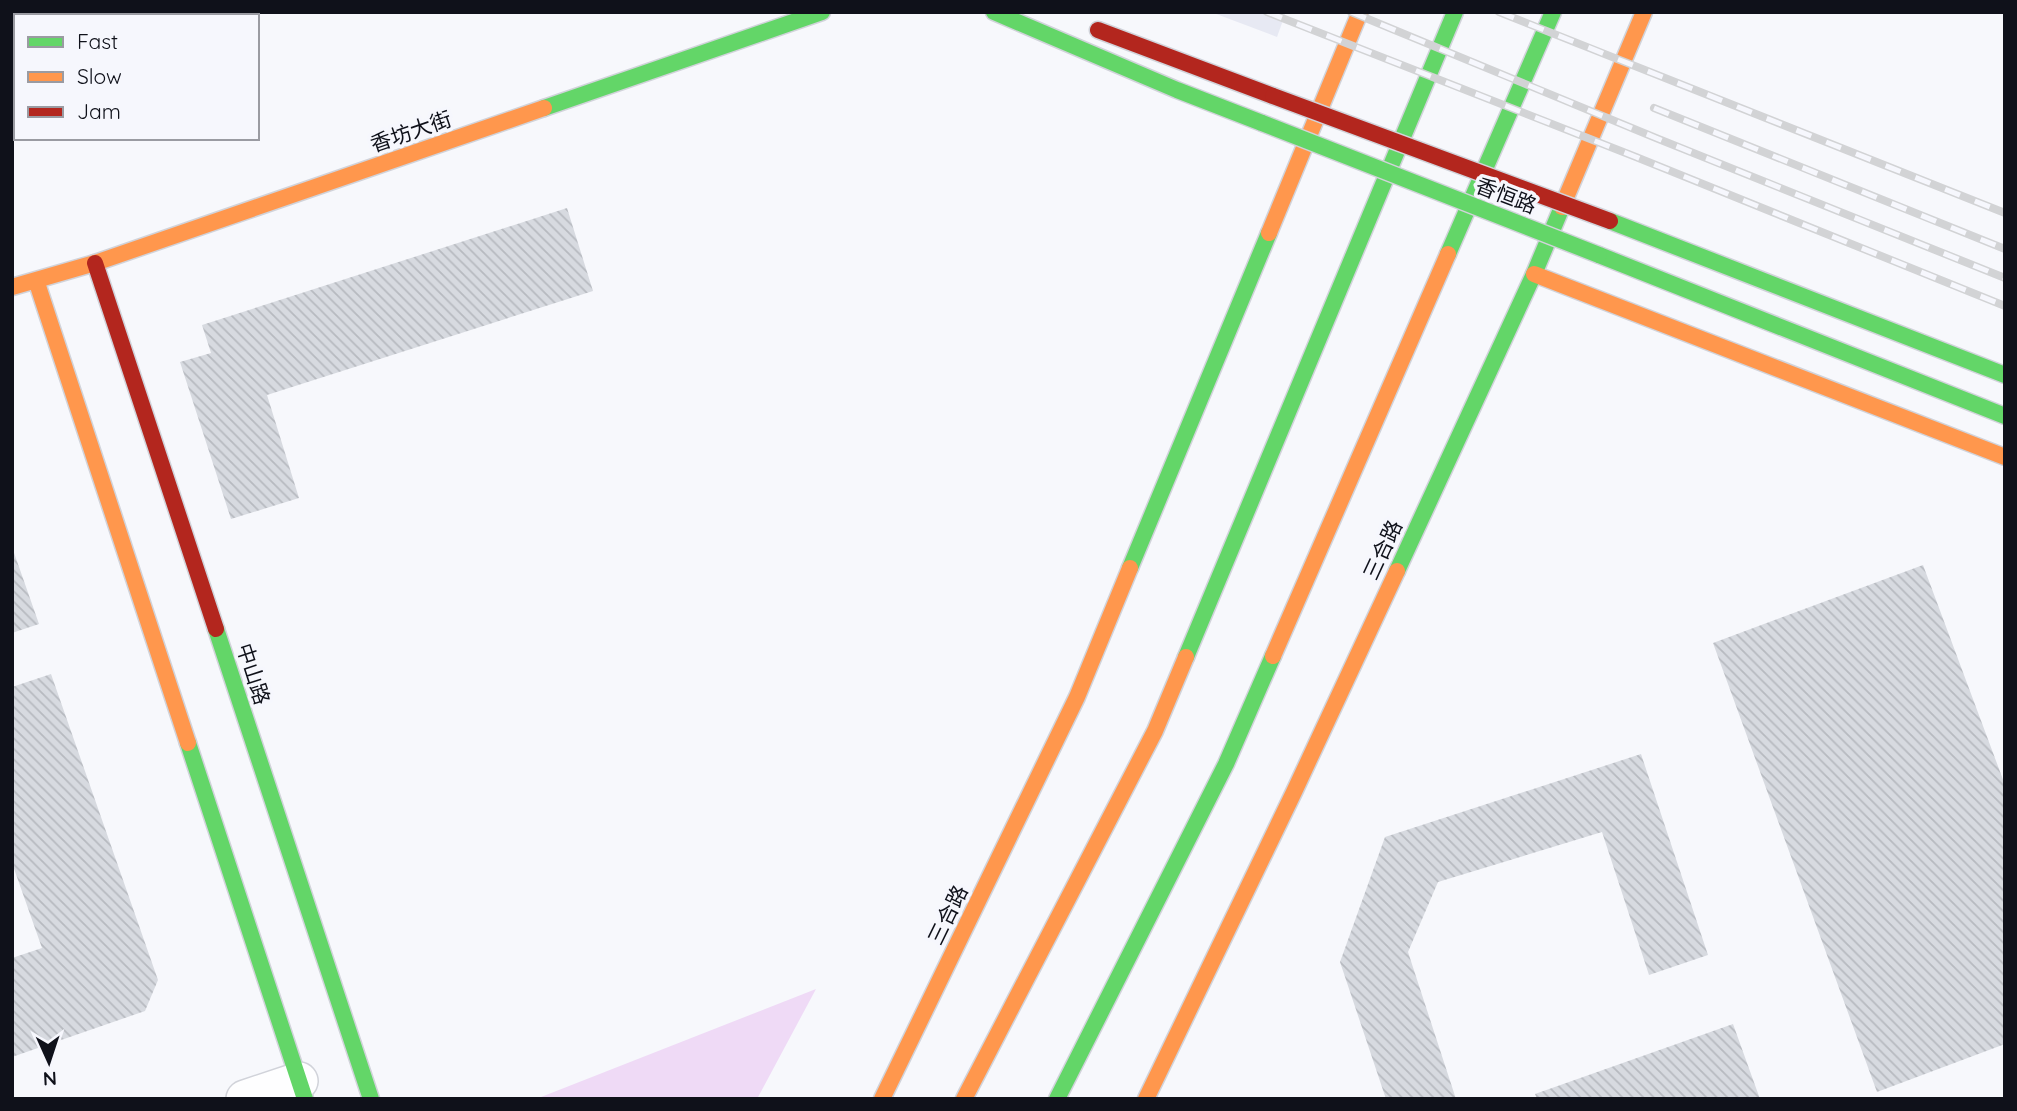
<svg xmlns="http://www.w3.org/2000/svg" width="2017" height="1111" font-family="Quicksand,'Noto Sans SC',sans-serif">
<defs>
<pattern id="building-back-hatch" width="6" height="6" patternUnits="userSpaceOnUse" patternTransform="scale(1.75)"><rect width="6" height="6" fill="#d7dae0"/><path d="M-1 5l2 2M0 0l6 6M5-1l2 2" fill="none" stroke="#b7bac0"/></pattern>
</defs>
<rect width="100%" height="100%" fill="#f7f8fc"/>
<!-- built -->
<path fill="#e7e9f3" d="M1211,12H1286L1277,37Z"/>
<!-- park -->
<path fill="#efdaf6" d="M816,989L757,1099H536Z"/>
<!-- building -->
<path fill="url(#building-back-hatch)" d="M567,208L593,291L267,395L299,498L231,519L180,362L211,353L202,325Z
M12,547L39,624L12,633Z
M1923,565L2005,785V1044L1877,1092L1713,643Z
M51,674L158,980L145,1011L12,1057V958L42,948L12,863V687Z
M1641,754L1708,955L1649,975L1602,832L1438,882L1408,952L1456,1099H1386L1340,962L1385,837Z
M1733,1024L1760,1099H1537L1535,1094Z"/>
<g fill="none" stroke-linecap="round" stroke-linejoin="round">
<!-- street casing -->
<g stroke="#d1d3da" stroke-width="40">
<path id="street" d="M245,1099L299,1081"/>
</g>
<!-- fast casing -->
<g stroke="#d1d3da" stroke-width="19">
<path id="fast" d="M994,12L1177,90L1262,123
M544,108L822,12
M1610,221L2005,375
M1448,254L1553,12
M1599,255L2005,416
M1130,568L1269,233
M1397,571L1534,274L1562,207
M216,629L371,1099
M1186,657L1455,12
M188,743L305,1099
M1057,1099L1226,764L1273,656"/>
</g>
<!-- slow casing -->
<g stroke="#d1d3da" stroke-width="19">
<path id="slow" d="M1562,207L1644,12
M1269,233L1360,12
M1534,274L2005,457
M36,280L188,743
M12,287L95,263L544,108
M1273,656L1448,254
M882,1099L1077,697L1130,568
M964,1099L1155,731L1186,657
M1146,1099L1294,792L1397,571"/>
</g>
<!-- jam casing -->
<g stroke="#d1d3da" stroke-width="19">
<path id="jam" d="M1098,30L1273,96
M95,263L216,629"/>
</g>
<!-- street -->
<use href="#street" stroke="#fefeff" stroke-width="37"/>
<!-- fast -->
<use href="#fast" stroke="#63d668" stroke-width="16"/>
<!-- slow -->
<use href="#slow" stroke="#ff974d" stroke-width="16"/>
<!-- jam -->
<use href="#jam" stroke="#b3261e" stroke-width="16"/>
<!-- rail casing -->
<g stroke="#d2d3d5" stroke-width="8">
<path id="rail" d="M1267,12L1636,157L2005,306
M1351,12L1656,138L2005,278
M1499,12L2005,213
M1654,108L2005,249"/>
</g>
<!-- rail -->
<use href="#rail" stroke="#f6f7fd" stroke-width="5" stroke-dasharray="16" stroke-linecap="butt"/>
<!-- fast-bridge casing -->
<g stroke="#d1d3da" stroke-width="19" stroke-linecap="butt">
<path id="fast-bridge" d="M1262,123L1599,255"/>
</g>
<!-- jam-bridge casing -->
<g stroke="#d1d3da" stroke-width="19" stroke-linecap="butt">
<path id="jam-bridge" d="M1273,96L1610,221"/>
</g>
<!-- fast-bridge -->
<use href="#fast-bridge" stroke="#63d668" stroke-width="16"/>
<!-- jam-bridge -->
<use href="#jam-bridge" stroke="#b3261e" stroke-width="16"/>
</g>
<g text-anchor="middle" stroke-width="7" stroke-linejoin="round" paint-order="stroke">
<!-- street labels -->
<g font-size="21" fill="#0f111a" stroke="#f6f7fd">
<text transform="translate(411 132) rotate(-19)" y="7">香坊大街</text>
<text transform="translate(1506 196) rotate(21)" y="7">香恒路</text>
<text transform="translate(1383 550) rotate(-65)" y="7">三合路</text>
<text transform="translate(253 674) rotate(72)" y="7">中山路</text>
<text transform="translate(948 915) rotate(-64)" y="7">三合路</text>
</g>
</g>
<!-- border -->
<rect width="2017" height="1111" fill="none" stroke="#0f111a" stroke-width="28"/>
<!-- legend -->
<rect x="14" y="14" width="245" height="126" fill="#f6f7fd" stroke="#9a9ba2" stroke-width="2"/>
<rect x="28" y="37" width="35" height="10" fill="#63d668" stroke="#9a9ba2" stroke-width="2"/>
<text x="77" y="49" font-size="21" fill="#0f111a">Fast</text>
<rect x="28" y="72" width="35" height="10" fill="#ff974d" stroke="#9a9ba2" stroke-width="2"/>
<text x="77" y="84" font-size="21" fill="#0f111a">Slow</text>
<rect x="28" y="107" width="35" height="10" fill="#b3261e" stroke="#9a9ba2" stroke-width="2"/>
<text x="77" y="119" font-size="21" fill="#0f111a">Jam</text>
<!-- north arrow -->
<g transform="translate(49 1062) rotate(177)" stroke="#f6f7fd" stroke-width="5" paint-order="stroke">
<path d="M0-5L12 26L0 18L-12 26Z" fill="#0f111a"/>
<text y="-10" font-size="19" font-weight="bold" text-anchor="middle" fill="#0f111a">N</text>
</g>
</svg>
